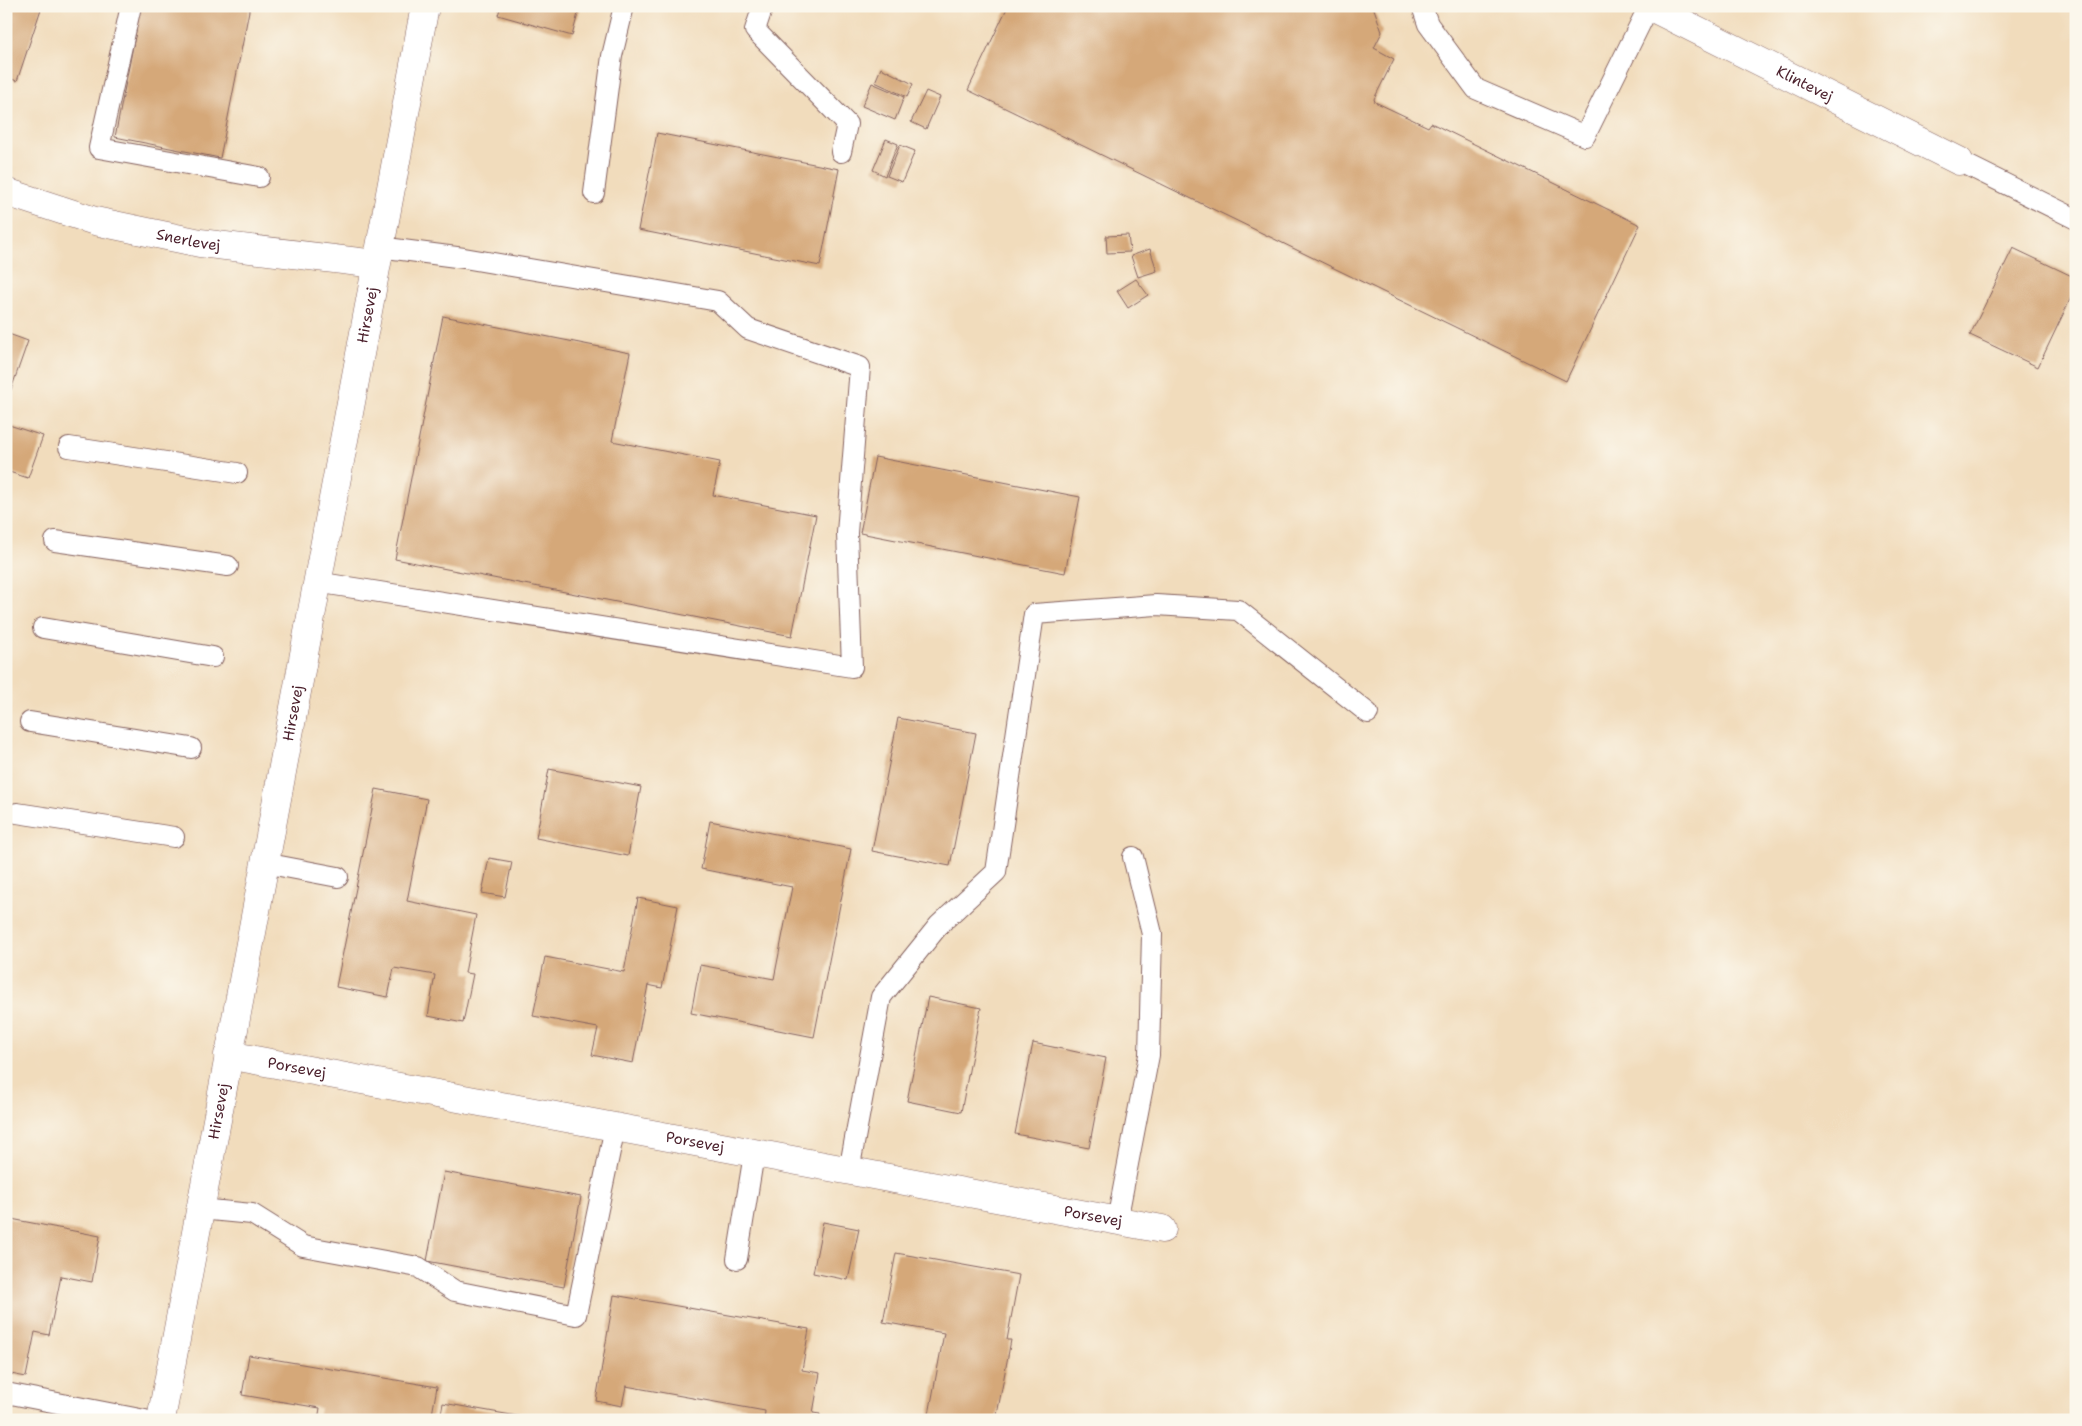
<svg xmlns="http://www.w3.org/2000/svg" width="2082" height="1426" font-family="'Shantell Sans',sans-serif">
<rect width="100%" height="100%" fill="#fbf7ec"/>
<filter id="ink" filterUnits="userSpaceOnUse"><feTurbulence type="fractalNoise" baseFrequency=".02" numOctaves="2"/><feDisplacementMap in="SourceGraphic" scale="10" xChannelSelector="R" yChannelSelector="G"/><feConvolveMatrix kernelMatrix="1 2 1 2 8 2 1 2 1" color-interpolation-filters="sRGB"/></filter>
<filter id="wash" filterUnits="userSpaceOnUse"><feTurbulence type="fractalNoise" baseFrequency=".0096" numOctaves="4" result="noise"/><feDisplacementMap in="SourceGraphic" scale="20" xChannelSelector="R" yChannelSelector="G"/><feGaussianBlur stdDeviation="1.12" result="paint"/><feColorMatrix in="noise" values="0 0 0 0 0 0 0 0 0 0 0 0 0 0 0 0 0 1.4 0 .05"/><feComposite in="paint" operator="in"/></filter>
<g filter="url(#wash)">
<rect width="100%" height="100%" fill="#f1dcbc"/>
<g id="blocks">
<!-- building -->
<path fill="#d5a879" d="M6,6H42L17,81L6,77Z
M141,6H250L220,158L115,137Z
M501,6H580L572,36L498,15Z
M1008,6H1373L1382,32L1374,48L1394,59L1374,99L1375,102L1428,127L1431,123L1640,225L1566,381L968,90Z
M881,68L913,84L907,97L875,82Z
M872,83L904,97L895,120L862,106Z
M926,91L940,97L926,129L911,122Z
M657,133L839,169L820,266L638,230Z
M886,139L898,144L885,176L873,170Z
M900,145L915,151L902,182L887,176Z
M1128,235L1130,252L1107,253L1106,236Z
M2013,248L2076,278V287L2038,367L1970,335Z
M1150,249L1157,271L1138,277L1131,256Z
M1136,279L1148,295L1128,308L1117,291Z
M443,316L630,353L612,441L720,462L713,495L816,515L792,636L395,559Z
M6,333L28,341L7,401H6Z
M6,424L43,436L28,478L6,471Z
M875,457L1080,497L1065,573L860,533Z
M898,718L976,733L950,866L872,851Z
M549,769L641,787L628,856L536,838Z
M376,789L427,799L407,901L476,915L465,973L473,974L463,1023L428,1016L435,975L394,968L388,997L336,987Z
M710,821L851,849L814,1037L691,1013L700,965L774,979L792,887L701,869Z
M489,858L512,862L505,897L482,893Z
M638,898L678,906L662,988L648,985L633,1063L592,1055L598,1028L533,1016L545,957L624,972Z
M928,997L981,1008L961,1112L907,1101Z
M1033,1043L1106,1058L1089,1148L1015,1134Z
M444,1172L581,1197L564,1287L427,1261Z
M6,1218L100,1236L92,1282L61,1276L49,1335L35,1332L26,1377L6,1373Z
M823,1222L859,1229L848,1280L813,1273Z
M896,1253L1019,1275L1007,1340H1011L996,1420H928L944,1333L883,1322Z
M614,1295L809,1329L802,1370L820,1373L813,1413L820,1414L819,1420H764L765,1411L626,1386L622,1406L596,1401Z
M249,1355L437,1387L431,1420H318L320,1408L242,1395Z
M443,1403L534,1419V1420H440Z"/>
</g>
</g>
<g filter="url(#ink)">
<use href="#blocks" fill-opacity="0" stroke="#84615e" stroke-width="1"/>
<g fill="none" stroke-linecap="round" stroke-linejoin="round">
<!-- lane casing -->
<g stroke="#84615e" stroke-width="22">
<path id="lane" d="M131,6L99,148L259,177
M763,6L755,30L847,124L841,152
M1422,6L1428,24L1476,89L1585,136L1649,6
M1959,161L2076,219
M594,193L612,56L624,6
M69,447L237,473
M55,541L228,566
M316,582L852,667L847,533L860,367L748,329L718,301L464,258L379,247
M43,628L213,657
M30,722L191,748
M17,813L174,837
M264,863L338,877
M849,1171L881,997L939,925L996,872L1034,614L1156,605L1238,610L1368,713
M200,1209L252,1214L303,1246L418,1267L455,1291L576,1315L615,1127
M1117,1221L1149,1055L1152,934L1133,857
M737,1259L754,1154
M6,1393L145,1420"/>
</g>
<!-- street casing -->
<g stroke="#84615e" stroke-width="29">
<g id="street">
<path id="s1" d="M1649,6L1959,161"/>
<path id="s2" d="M6,192L95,221L200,243L376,264"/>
<path id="s3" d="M228,1055L1162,1229"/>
<path id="s4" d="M161,1420L425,6"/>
</g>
</g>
<!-- lane -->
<use href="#lane" stroke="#fff" stroke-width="20"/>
<!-- street -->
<use href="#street" stroke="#fff" stroke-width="28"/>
</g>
</g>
<g text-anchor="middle" stroke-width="4" stroke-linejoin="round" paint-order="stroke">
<!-- street labels -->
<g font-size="15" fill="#4a1f2b" stroke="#fbf7ec">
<text dy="5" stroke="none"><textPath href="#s1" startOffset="174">Klintevej</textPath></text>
<text dy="5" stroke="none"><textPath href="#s2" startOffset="189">Snerlevej</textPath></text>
<text dy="5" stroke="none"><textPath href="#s4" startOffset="1124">Hirsevej</textPath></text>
<text dy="5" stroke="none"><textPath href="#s4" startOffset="719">Hirsevej</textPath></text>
<text dy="5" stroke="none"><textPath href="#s3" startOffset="70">Porsevej</textPath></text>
<text dy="5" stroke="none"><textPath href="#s4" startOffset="314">Hirsevej</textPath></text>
<text dy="5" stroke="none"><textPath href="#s3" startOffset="475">Porsevej</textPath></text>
<text dy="5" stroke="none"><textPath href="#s3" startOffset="880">Porsevej</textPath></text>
</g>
</g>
<!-- margin -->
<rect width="2082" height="1426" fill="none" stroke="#fbf7ec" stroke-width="25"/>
</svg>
